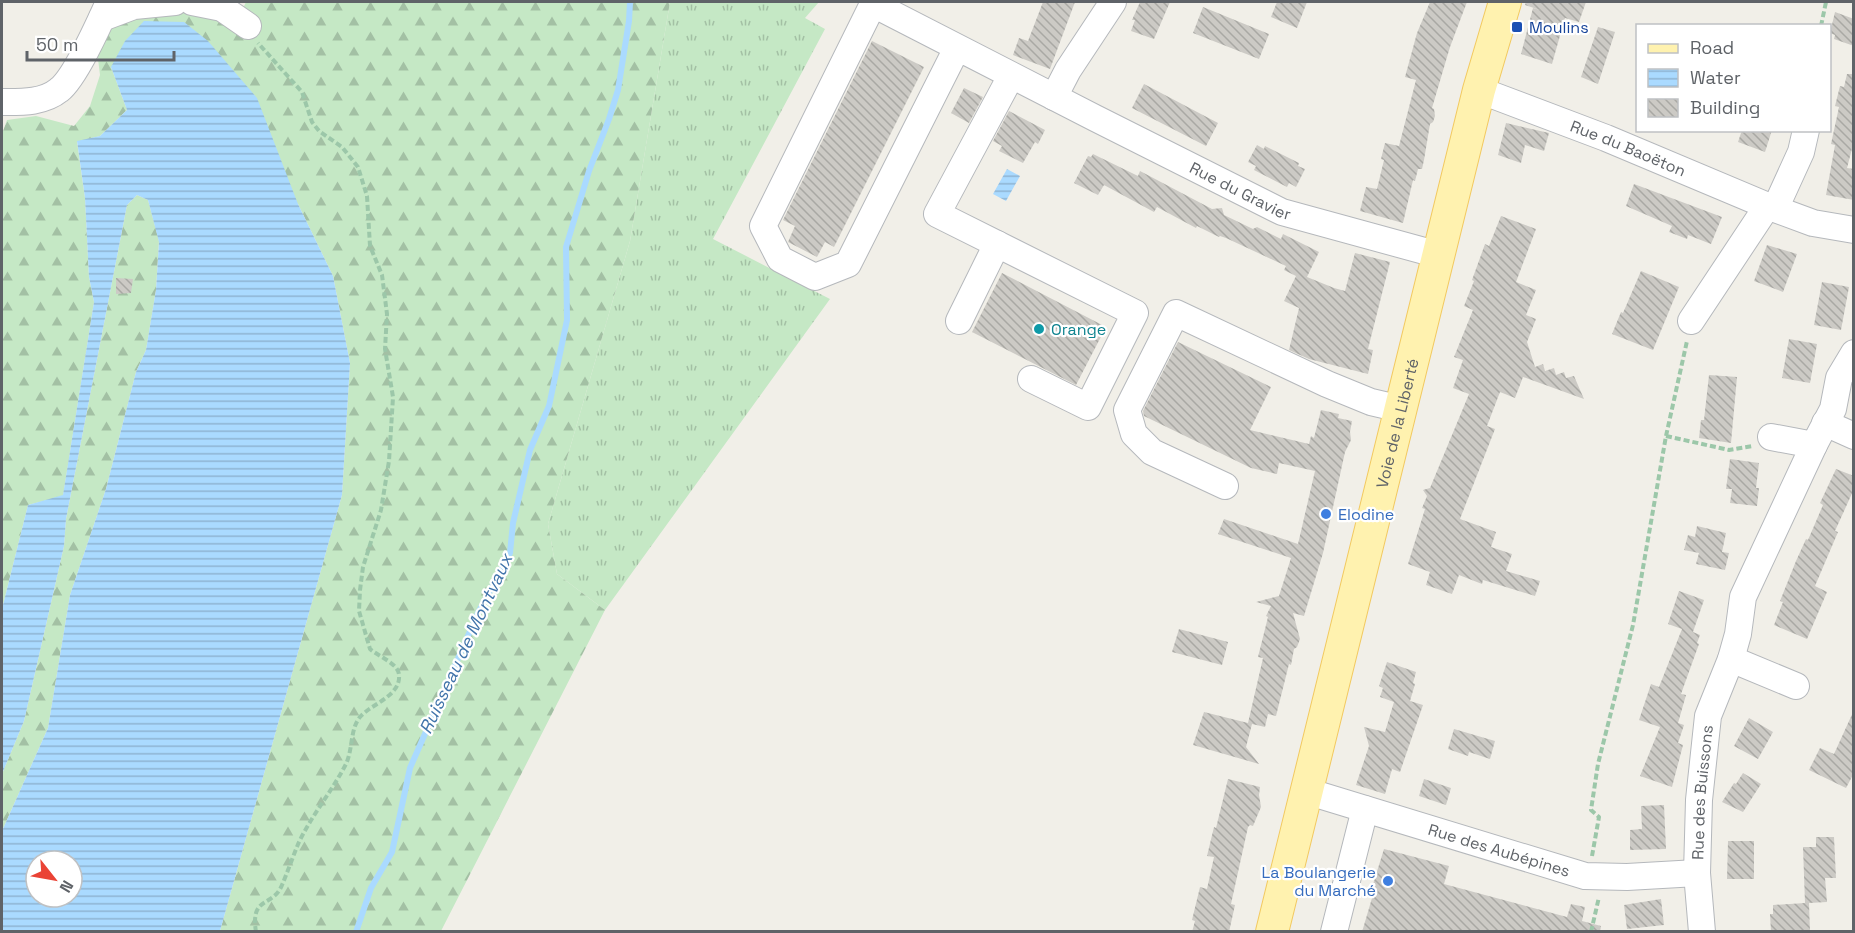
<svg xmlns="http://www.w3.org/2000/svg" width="1855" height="933" font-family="'Space Grotesk',sans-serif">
<defs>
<pattern id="grass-tufts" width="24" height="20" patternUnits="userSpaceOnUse" patternTransform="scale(1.5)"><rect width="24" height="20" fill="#c5e8c5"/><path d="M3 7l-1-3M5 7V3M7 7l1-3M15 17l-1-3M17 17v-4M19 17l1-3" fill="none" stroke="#a3c0a4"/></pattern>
<pattern id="forest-firs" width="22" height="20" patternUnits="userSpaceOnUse" patternTransform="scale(1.5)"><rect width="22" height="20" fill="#c5e8c5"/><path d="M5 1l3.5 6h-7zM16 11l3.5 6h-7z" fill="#a3c0a4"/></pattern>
<pattern id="water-rules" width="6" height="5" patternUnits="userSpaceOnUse" patternTransform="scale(1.5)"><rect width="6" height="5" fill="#aadaff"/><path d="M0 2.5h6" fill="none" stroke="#8eb4d2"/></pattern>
<pattern id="building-back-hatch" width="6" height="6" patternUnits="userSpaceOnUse" patternTransform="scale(1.5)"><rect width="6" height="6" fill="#cccac5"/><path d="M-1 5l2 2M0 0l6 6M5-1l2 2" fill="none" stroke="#a9a8a4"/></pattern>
</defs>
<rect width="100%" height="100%" fill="#f1efe8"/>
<!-- grass -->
<path fill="url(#grass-tufts)" d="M670,2H819L805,18L825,29L713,239L830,299L605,610L557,574L548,524L630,241Z"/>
<!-- forest -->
<path fill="url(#forest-firs)" d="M175,2L238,19L246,2H670L630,241L548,524L557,574L605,610L441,931H220L342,495L350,363L333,276L298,204L111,67L127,110L100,136L77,142L85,198L89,277L94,302L63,496L28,505L2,609V134L7,120L36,116L74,126L90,106L100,75L97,51L106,29Z
M137,195L148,200L159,241L156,290L146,350L136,372L106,489L70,595L48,728L2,831V774L24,721L64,546L66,519L127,205Z"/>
<!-- water -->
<path fill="url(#water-rules)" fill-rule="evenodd" d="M144,21L184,22L208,41L257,98L298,204L333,276L350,363L342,495L220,931H2V831L48,728L70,595L106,489L136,372L146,350L156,290L159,242L148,200L137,195L127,205L66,519L64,546L24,721L2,774V609L28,505L63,495L94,302L89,277L85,198L77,141L100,136L127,110L111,67L125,41ZM36,861H72V897H36Z
M1007,169L1020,176L1006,201L993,194Z"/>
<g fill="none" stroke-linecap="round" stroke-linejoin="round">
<!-- stream -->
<path stroke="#aadaff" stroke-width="6" d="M356,932L371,888L392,852L410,768L478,613L510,553L513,523L530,450L549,406L567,320L566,247L589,171L609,119L618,90L629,21L630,2"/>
</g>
<!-- building -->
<path fill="url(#building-back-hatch)" d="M1043,2H1075L1050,69L1013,55L1019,38L1028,41Z
M1140,2H1170L1154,39L1131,31L1135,20H1132Z
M1277,2H1307L1297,28L1271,17Z
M1430,2H1467L1450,47L1432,108L1434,109L1435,116L1433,122L1430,124L1424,160L1422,169H1418L1415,181L1413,180L1403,223L1360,211L1366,187L1377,189L1384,160L1381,159L1385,143L1399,146L1416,80L1405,77L1417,33Z
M1526,2H1586L1579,22L1565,18L1552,64L1521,54L1533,8L1543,11L1525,5Z
M1203,7L1269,34L1259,59L1193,33Z
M1835,12L1854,19V46L1834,39L1835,35L1830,33Z
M1598,27L1615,32L1598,84L1581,77Z
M872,41L924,67L834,247L825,242L817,257L788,242L795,226L783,220Z
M1847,74H1854V141L1847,168L1854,169V200L1826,195L1835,145L1831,144L1839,107L1835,106L1840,86L1844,87Z
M1144,84L1218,123L1206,146L1132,108Z
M964,88L983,97L969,123L951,113Z
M1009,111L1045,130L1038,144L1035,142L1023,163L999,151L1002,146L993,141Z
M1506,123L1549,133L1544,151L1525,145L1521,163L1498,155Z
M1742,130H1772L1765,152L1738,142Z
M1257,145L1264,149L1265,146L1299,163L1298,166L1305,169L1296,187L1289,183L1287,187L1254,170L1256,166L1248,162Z
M1093,154L1138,176L1140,171L1212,209L1222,208L1224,215L1253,229L1257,227L1281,239L1283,234L1319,252L1307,277L1334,288L1345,291L1355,253L1390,262L1368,349L1373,350L1368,374L1309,359L1289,350L1299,308L1284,301L1296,276L1284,270L1286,266L1226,238L1220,236L1219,237L1197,226L1196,228L1157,207L1154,212L1104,185L1098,195L1074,183L1088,156L1091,157Z
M1634,184L1722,217L1711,244L1688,235L1687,239L1669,232L1672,226L1626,206Z
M1501,216L1536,229L1516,282L1536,290L1526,315L1536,319L1527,342L1535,367L1543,364L1545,371L1554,368L1556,375L1564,372L1566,378L1574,376L1584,399L1523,377L1515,398L1500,392L1487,426L1495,429L1460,519L1496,532L1491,547L1512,554L1506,571L1540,581L1535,596L1483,580L1482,584L1459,575L1452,594L1426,585L1430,572L1408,564L1425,509L1422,508L1427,496L1423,490L1430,488L1469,394L1453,388L1463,360L1454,357L1473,310L1464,306L1474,281L1472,280L1485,244L1489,246Z
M1767,245L1797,254L1783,292L1754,281Z
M1641,271L1679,287L1653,350L1612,334L1621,312L1623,313Z
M1002,273L1106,327L1076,385L972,332Z
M116,278L133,279L131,293L116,294Z
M1822,282L1849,287L1841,330L1814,325Z
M1789,339L1817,344L1810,383L1782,378Z
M1178,342L1271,387L1250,430L1309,444L1311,436L1314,438L1321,410L1339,414L1338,418L1352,421L1350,432L1351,440L1345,452L1323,553L1304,616L1293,613L1300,639L1297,647L1294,649L1291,665L1289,664L1276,716L1268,714L1265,727L1252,724L1246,747L1259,764L1193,745L1204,712L1248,723L1263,658L1258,657L1268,617L1266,616L1271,606L1256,602L1279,596L1291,558L1218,534L1224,519L1298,544L1315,471L1279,463L1277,474L1251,468L1144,416L1143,411Z
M1709,375L1737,377L1731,443L1699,438L1701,420H1704Z
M1730,459L1759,463L1756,488H1759L1757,506L1730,503L1732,489H1726Z
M1836,469L1854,476V489L1835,531L1838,532L1815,586L1827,592L1807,639L1774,625L1783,602L1780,601L1796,561L1806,539L1808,540L1823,505L1820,503Z
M1697,526L1726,533L1722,552L1729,553L1725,570L1696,564L1699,553L1684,550L1688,535L1695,537Z
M1679,591L1704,600L1693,632L1700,635L1697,643L1699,644L1681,694L1686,695L1678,723L1684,725L1678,743L1683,745L1672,787L1640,776L1660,727L1639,720L1651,684L1659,687L1682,629L1668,624Z
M1179,629L1228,642L1222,665L1172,652Z
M1387,662L1416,672L1413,683L1415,684L1410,701L1423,705L1400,772L1392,769L1385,794L1356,785L1369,746L1364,727L1385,732L1394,702L1380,697L1383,688L1379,686Z
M1854,710V773L1846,788L1809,770L1820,748L1834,754Z
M1749,718L1773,732L1758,759L1734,746Z
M1454,729L1495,741L1490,759L1469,752L1468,756L1448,749Z
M1743,773L1761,784L1743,812L1722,802L1734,783L1736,784Z
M1228,779L1260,787L1259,795L1261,807L1253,826L1250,825L1248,827L1231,904L1235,905L1229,932H1192L1195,921L1192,920L1200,887L1207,889L1214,857L1207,856L1214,827L1216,828Z
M1424,779L1451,788L1446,805L1419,796Z
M1664,805L1666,849L1630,850V830L1642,829L1641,806Z
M1816,837H1834L1836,878H1825L1827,902L1809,903L1810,932H1771L1770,914H1773V905L1805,903L1803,847H1816Z
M1728,841H1754V879H1727Z
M1384,849L1449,866L1444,884L1567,917L1571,904L1585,907L1582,921L1601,926L1600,932H1362L1372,898L1369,897Z
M1661,899L1664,925L1627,929L1624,905Z"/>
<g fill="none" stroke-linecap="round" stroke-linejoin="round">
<!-- minor casing -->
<g stroke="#b5b8bc" stroke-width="28">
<g id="minor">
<path d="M192,2L222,8L248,26"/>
<path d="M102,18L134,6L175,2"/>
<path id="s1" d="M957,48L848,264L815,277L780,259L763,226L873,4L1095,118L1282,212L1439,255"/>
<path d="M1011,76L937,214L1135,313L1088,407L1031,379"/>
<path id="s2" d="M1479,90L1606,138L1775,209L1813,223L1854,230"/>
<path d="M1054,97L1068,70L1113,2"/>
<path d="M2,102C21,102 43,103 59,90C75,78 100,22 109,2"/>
<path d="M1775,209L1801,152L1806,130"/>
<path d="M959,321L997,244"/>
<path d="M1691,321L1762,214L1765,206"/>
<path d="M1825,423L1854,436"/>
<path d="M1771,437L1814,445"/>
<path d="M1225,486L1152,452L1134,434L1127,410L1176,313L1327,384L1371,402L1401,409"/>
<path d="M1731,659L1796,686"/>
<path id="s3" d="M1306,791L1585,876L1627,877L1697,873"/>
<path d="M1334,932L1365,809"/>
<path id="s4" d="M1702,932L1697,873L1699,800L1708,716L1731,659L1738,634L1743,597L1814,445L1833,409L1839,378L1854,353"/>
</g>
</g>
<!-- major casing -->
<g stroke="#f2c960" stroke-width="34">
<g id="major">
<path id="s5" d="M1272,932L1479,90L1505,2"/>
</g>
</g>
<!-- path -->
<path stroke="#9cc7a9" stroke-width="4" stroke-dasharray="6 3" stroke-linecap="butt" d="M1821,26L1826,2
M1666,436L1729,450L1753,446
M1592,856L1599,817L1591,810L1598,764L1633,625L1666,436L1687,341
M256,932C250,895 273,908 282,885C288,871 293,856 299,842C312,815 332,791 346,764C353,749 350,729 360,717C371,704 401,696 399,675C399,664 378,656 370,649L359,611L360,590L363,567L381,510L389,461L393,397L385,349L387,314L382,275L370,246L367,196L358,167L342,147L319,131L312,122L302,92L258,43
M1591,932L1599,897"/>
<!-- minor -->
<use href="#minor" stroke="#fff" stroke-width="26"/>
<!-- major -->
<use href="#major" stroke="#fff2af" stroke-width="32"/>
</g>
<!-- markers -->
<rect fill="#1a4fb4" stroke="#fff" stroke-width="2" x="1511" y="21" width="12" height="12" rx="3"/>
<circle fill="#0f9aa8" stroke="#fff" stroke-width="2" cx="1039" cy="329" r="6"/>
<g fill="#3f7fe0" stroke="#fff" stroke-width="2">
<circle cx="1326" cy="514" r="6"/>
<circle cx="1388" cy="881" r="6"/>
</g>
<g text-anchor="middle" stroke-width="4.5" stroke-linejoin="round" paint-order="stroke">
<!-- transit labels -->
<g font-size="16" fill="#164399" stroke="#fff" text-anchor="start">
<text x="1529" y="33">Moulins</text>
</g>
<!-- street labels -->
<g font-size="16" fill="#5f6368" stroke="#fff">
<text dy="6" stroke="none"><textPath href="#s2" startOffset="160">Rue du Baoëton</textPath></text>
<text dy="6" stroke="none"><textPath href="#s1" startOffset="1014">Rue du Gravier</textPath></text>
<text dy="6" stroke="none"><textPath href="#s5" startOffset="524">Voie de la Liberté</textPath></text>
<text dy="6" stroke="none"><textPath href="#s4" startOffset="140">Rue des Buissons</textPath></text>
<text dy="6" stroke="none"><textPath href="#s3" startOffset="202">Rue des Aubépines</textPath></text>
</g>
<!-- culture labels -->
<g font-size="16" fill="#0d838f" stroke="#fff" text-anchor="start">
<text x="1051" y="335">Orange</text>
</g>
<!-- shop labels -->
<g font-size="16" fill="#366cbe" stroke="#fff" text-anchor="start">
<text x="1338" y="520">Elodine</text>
<text x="1376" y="878" text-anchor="end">La Boulangerie<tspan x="1376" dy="18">du Marché</tspan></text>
</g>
<!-- water labels -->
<g font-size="18" font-style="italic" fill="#4174aa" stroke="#fff">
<text transform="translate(466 644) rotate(-65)" y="6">Ruisseau de Montvaux</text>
</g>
</g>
<!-- border -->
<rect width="1855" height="933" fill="none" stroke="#5f6368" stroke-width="6"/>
<!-- legend -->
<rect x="1636" y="24" width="195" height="108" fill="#ffffff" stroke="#bfc1c3" stroke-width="1.5"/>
<rect x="1648" y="44" width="30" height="9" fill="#fff2af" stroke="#bfc1c3" stroke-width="1.5"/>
<text x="1690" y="54" font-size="18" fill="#5f6368">Road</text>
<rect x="1648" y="69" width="30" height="18" fill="url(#water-rules)" stroke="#bfc1c3" stroke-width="1.5"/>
<text x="1690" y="84" font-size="18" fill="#5f6368">Water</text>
<rect x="1648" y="99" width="30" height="18" fill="url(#building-back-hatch)" stroke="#bfc1c3" stroke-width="1.5"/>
<text x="1690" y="114" font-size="18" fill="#5f6368">Building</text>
<!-- north arrow -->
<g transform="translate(54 879) rotate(121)"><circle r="28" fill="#ffffff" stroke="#bfc1c3" stroke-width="1.5"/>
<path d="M0-4.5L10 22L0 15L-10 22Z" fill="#ea4335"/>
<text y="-9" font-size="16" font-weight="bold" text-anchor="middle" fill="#5f6368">N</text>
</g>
<!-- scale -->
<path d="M27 51v9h147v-9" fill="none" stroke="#5f6368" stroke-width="3"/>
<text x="36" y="51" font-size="18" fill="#5f6368" stroke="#ffffff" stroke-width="4.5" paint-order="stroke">50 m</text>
</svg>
